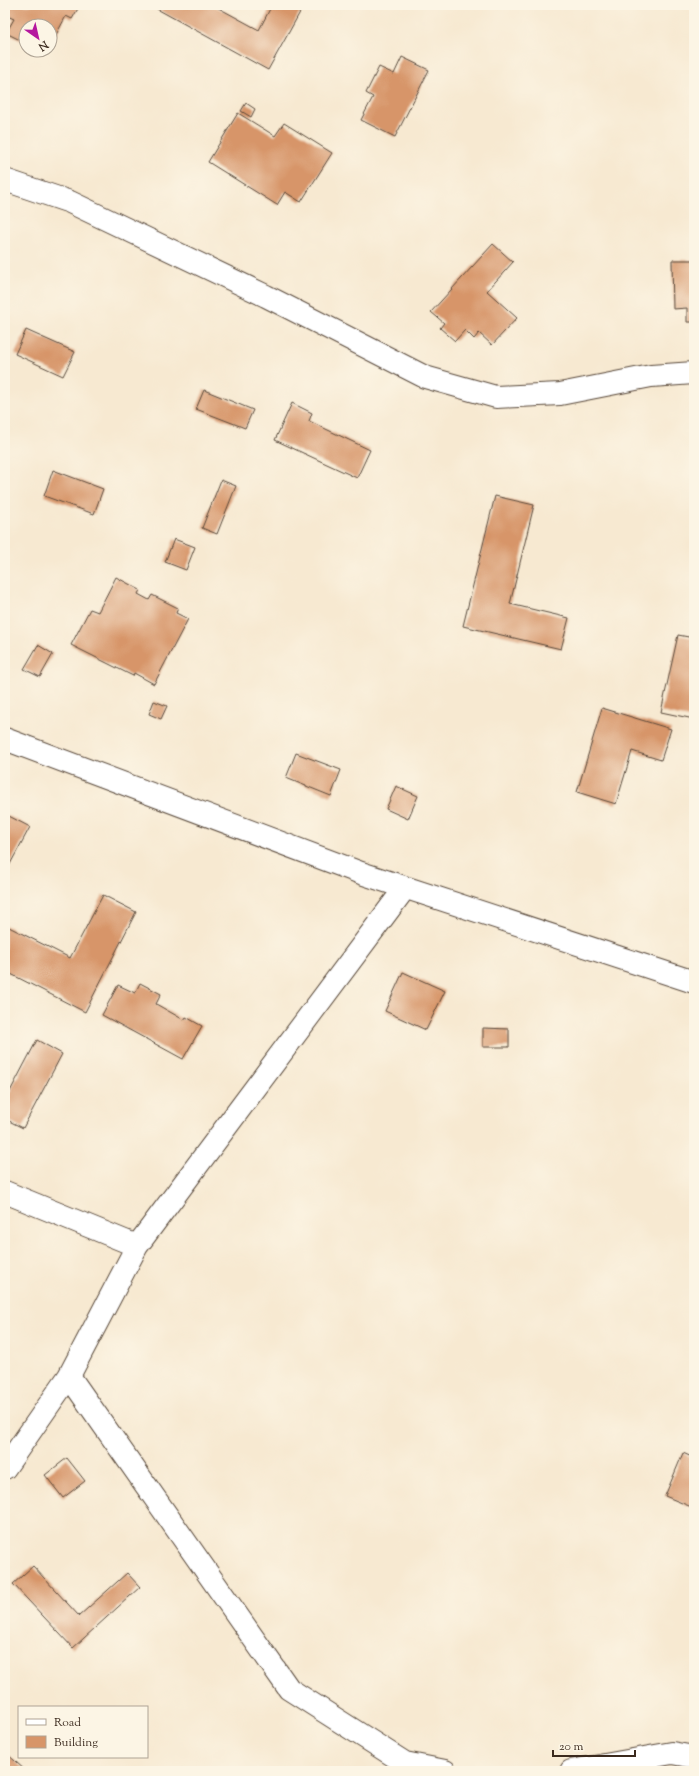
<svg xmlns="http://www.w3.org/2000/svg" width="699" height="1776" font-family="'Sorts Mill Goudy',serif">
<rect width="100%" height="100%" fill="#fcf5e5"/>
<filter id="ink" filterUnits="userSpaceOnUse"><feTurbulence type="fractalNoise" baseFrequency=".025" numOctaves="2"/><feDisplacementMap in="SourceGraphic" scale="8" xChannelSelector="R" yChannelSelector="G"/><feConvolveMatrix kernelMatrix="1 2 1 2 8 2 1 2 1" color-interpolation-filters="sRGB"/></filter>
<filter id="wash" filterUnits="userSpaceOnUse"><feTurbulence type="fractalNoise" baseFrequency=".012" numOctaves="4" result="noise"/><feDisplacementMap in="SourceGraphic" scale="16" xChannelSelector="R" yChannelSelector="G"/><feGaussianBlur stdDeviation="0.9" result="paint"/><feColorMatrix in="noise" values="0 0 0 0 0 0 0 0 0 0 0 0 0 0 0 0 0 1.4 0 .05"/><feComposite in="paint" operator="in"/></filter>
<g filter="url(#wash)">
<rect width="100%" height="100%" fill="#f7e9d1"/>
<g id="blocks">
<!-- building -->
<path fill="#d79569" d="M5,5H80L72,19L66,16L50,46V26H26V43L6,33L14,19L5,15Z
M160,5H213L259,30L272,5H304L268,70L157,9Z
M402,57L429,70L395,137L361,120L373,97L366,93L379,67L394,74Z
M246,103L255,109L251,117L241,111Z
M238,113L275,136L284,123L332,153L301,202L285,192L277,205L208,162Z
M493,244L513,262L487,291L517,318L492,345L479,333L474,339L465,330L455,341L440,328L444,323L431,312Z
M672,260H694V322H687V308L673,309Z
M26,330L75,352L63,376L15,354Z
M204,390L253,410L245,428L196,409Z
M292,403L312,413L309,421L370,450L357,478L275,440Z
M53,470L103,489L94,514L44,496Z
M221,480L236,486L217,534L202,528Z
M495,496L534,505L510,604L569,618L561,649L463,626Z
M174,539L195,547L186,570L165,562Z
M116,577L140,590L138,594L149,600L152,595L178,608L176,613L188,619L154,684L134,673L133,676L71,645L90,609L98,612Z
M678,635L694,638V719L661,712Z
M38,645L53,654L40,677L24,669Z
M154,701L167,706L161,719L149,714Z
M602,708L671,729L661,760L632,751L616,804L577,792Z
M296,753L341,770L331,796L286,778Z
M396,786L418,796L408,819L386,809Z
M5,814L30,827L9,866L5,864Z
M103,895L136,912L85,1012L5,971V925L70,958Z
M403,972L445,991L426,1030L385,1011Z
M140,983L161,994L156,1004L184,1020L186,1017L202,1026L183,1059L102,1015L118,985L135,993Z
M483,1028L509,1029V1047H483Z
M37,1040L62,1054L23,1128L5,1119V1101Z
M683,1453L694,1458V1508L665,1496Z
M67,1458L85,1481L63,1498L45,1475Z
M33,1566L79,1616L127,1573L140,1587L73,1648L13,1584Z
M5,1752L26,1771H5Z"/>
</g>
</g>
<g filter="url(#ink)">
<use href="#blocks" fill-opacity="0" stroke="#574739" stroke-width="1"/>
<g fill="none" stroke-linecap="round" stroke-linejoin="round">
<!-- street casing -->
<g stroke="#574739" stroke-width="24">
<path id="street" d="M5,180L70,202L266,296L425,377L496,397L560,394L651,376L694,373
M5,739L361,873L694,982
M5,1192L137,1246
M69,1376L289,1689L405,1763L445,1771
M5,1468L69,1376L137,1246L405,888
M571,1771L672,1753L694,1757"/>
</g>
<!-- street -->
<use href="#street" stroke="#fff" stroke-width="22"/>
</g>
</g>
<!-- margin -->
<rect width="699" height="1776" fill="none" stroke="#fcf5e5" stroke-width="20"/>
<!-- legend -->
<rect x="18" y="1706" width="130" height="52" fill="#fcf5e5" stroke="#afa495"/>
<rect x="26" y="1719" width="20" height="6" fill="#ffffff" stroke="#afa495"/>
<text x="54" y="1726" font-size="12" fill="#3b2a1e">Road</text>
<rect x="26" y="1736" width="20" height="12" fill="#d79569" stroke="#afa495"/>
<text x="54" y="1746" font-size="12" fill="#3b2a1e">Building</text>
<!-- north arrow -->
<g transform="translate(38 38) rotate(146)"><circle r="19" fill="#fcf5e5" stroke="#afa495"/>
<path d="M0-3L7 15L0 10L-7 15Z" fill="#b5179e"/>
<text y="-6" font-size="11" font-weight="bold" text-anchor="middle" fill="#3b2a1e">N</text>
</g>
<!-- scale -->
<path d="M553 1750v6h82v-6" fill="none" stroke="#3b2a1e" stroke-width="2"/>
<text x="559" y="1750" font-size="12" fill="#3b2a1e" stroke="#fcf5e5" stroke-width="3" paint-order="stroke">20 m</text>
</svg>
